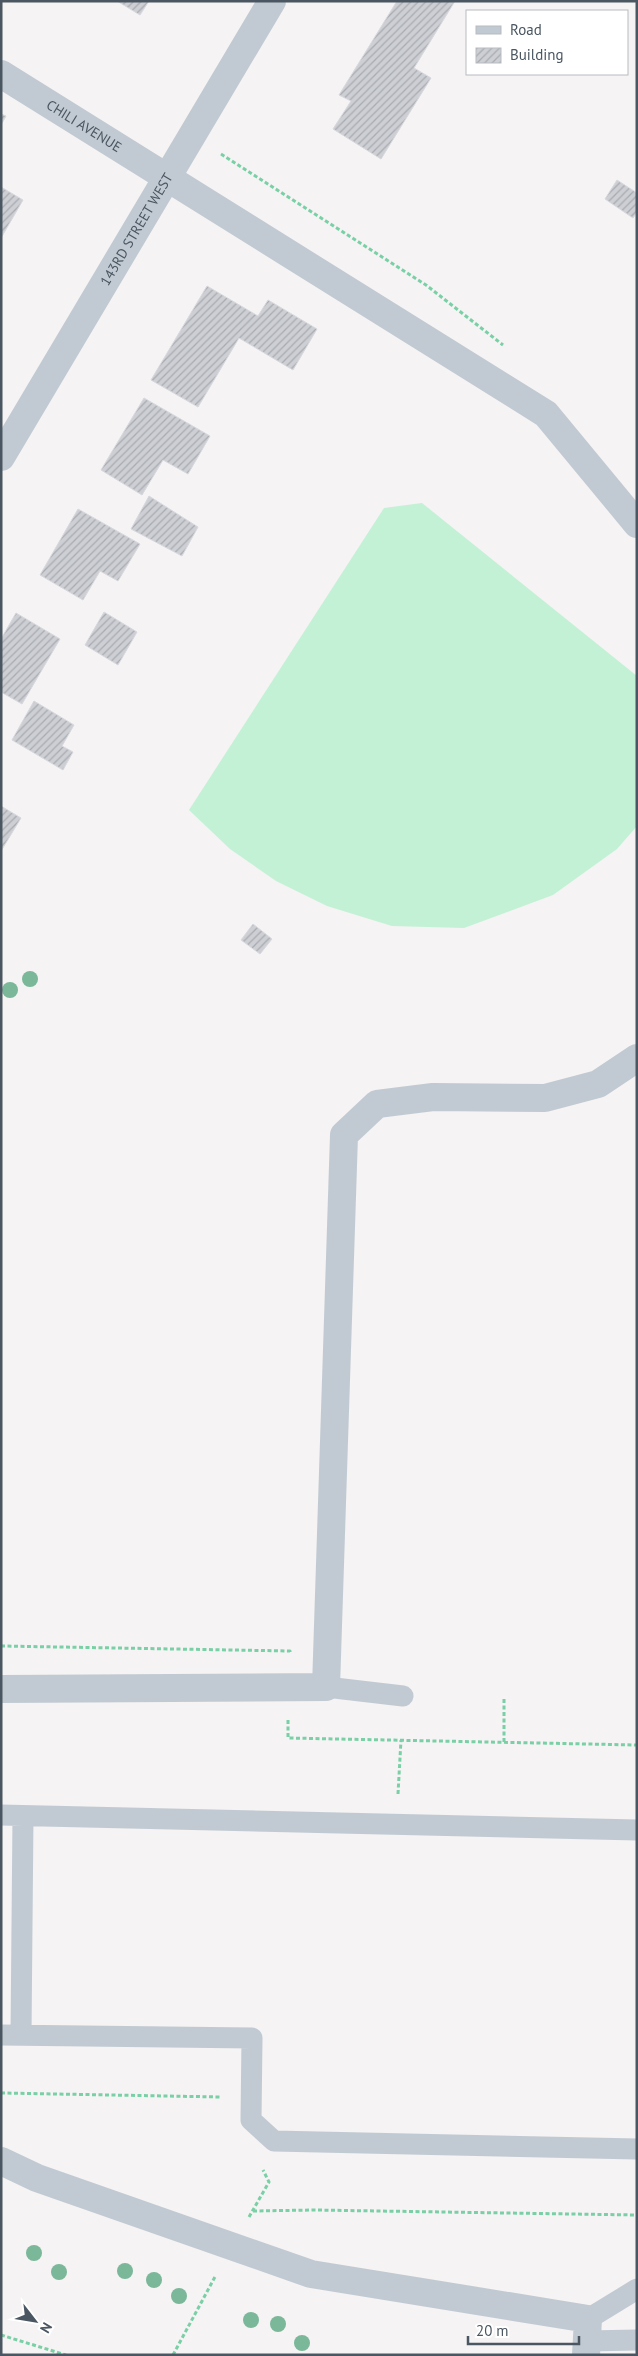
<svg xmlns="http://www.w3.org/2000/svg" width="638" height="2356" font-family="'PT Sans',sans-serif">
<defs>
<pattern id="building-hatch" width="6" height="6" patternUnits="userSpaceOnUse" patternTransform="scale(1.25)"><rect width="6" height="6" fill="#cdcfd5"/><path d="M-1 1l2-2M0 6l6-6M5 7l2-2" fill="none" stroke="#a8abb0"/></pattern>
</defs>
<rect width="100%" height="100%" fill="#f5f3f3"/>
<!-- grass -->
<path fill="#c3f1d5" d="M422,503L637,676V826L617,849L553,895L464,928L392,926L327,906L276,881L230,849L189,810L384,508Z"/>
<!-- building -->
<path fill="url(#building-hatch)" stroke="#d7d9de" d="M117,1H149L140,15Z
M397,1H455L414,68L431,78L381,159L333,129L351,101L339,95Z
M1,114L6,116L1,125Z
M617,180L637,193V212L633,218L605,199Z
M1,187L23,200L1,238Z
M207,286L258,316L268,300L317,329L293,370L239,338L198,407L151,380Z
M144,398L210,436L188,474L163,460L142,495L101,470Z
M149,496L198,527L182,556L131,529Z
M78,509L140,544L118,581L100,571L83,600L40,575Z
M104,612L137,632L118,665L85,645Z
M16,613L60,639L22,704L1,692V639Z
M34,701L74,725L62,746L73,752L63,770L12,740Z
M1,806L21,818L1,851Z
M253,924L272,939L260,954L241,940Z"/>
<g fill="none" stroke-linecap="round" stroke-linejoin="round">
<!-- path -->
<path stroke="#7ad0a6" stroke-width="3" stroke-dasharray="4 2.5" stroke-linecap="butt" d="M221,154L426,285L503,345
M1,1646L290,1651V1654
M504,1699V1742
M288,1720V1738L637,1745
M398,1794L401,1740
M1,2093L221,2097
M253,2211L314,2210L637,2215
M249,2217L269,2182L263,2170
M1,2335L66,2355
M173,2355L216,2275"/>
<!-- lane -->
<path stroke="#c1cad2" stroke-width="21" d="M326,1687L403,1696
M1,1815L637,1830
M1,2035L252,2038L251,2120L274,2141L637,2149
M21,2035L23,1816
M588,2319L637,2289
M587,2341L637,2340"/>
<!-- street -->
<g stroke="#c1cad2" stroke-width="28">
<path id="s1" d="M1,74L546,414L637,524"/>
<path id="s2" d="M1,457L272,1"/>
<path d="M1,1689L326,1687L344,1135L377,1104L433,1097L545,1098L598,1084L637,1058"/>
<path d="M1,2161L37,2178L311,2274L588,2319L586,2355"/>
</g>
</g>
<!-- trees -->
<g fill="#7bb799">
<circle cx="30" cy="979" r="8"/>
<circle cx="10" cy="990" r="8"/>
<circle cx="34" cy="2253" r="8"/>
<circle cx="125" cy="2271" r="8"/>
<circle cx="59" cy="2272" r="8"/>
<circle cx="154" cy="2280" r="8"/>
<circle cx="179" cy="2296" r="8"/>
<circle cx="251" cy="2320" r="8"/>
<circle cx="278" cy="2324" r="8"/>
<circle cx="302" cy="2343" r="8"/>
</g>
<g text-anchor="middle" stroke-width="4" stroke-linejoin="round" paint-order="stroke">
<!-- street labels -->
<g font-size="14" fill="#4a5661" stroke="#fff">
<text dy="5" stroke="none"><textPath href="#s1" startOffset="98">CHILI AVENUE</textPath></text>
<text dy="5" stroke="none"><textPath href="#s2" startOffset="265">143RD STREET WEST</textPath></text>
</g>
</g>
<!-- border -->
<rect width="638" height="2356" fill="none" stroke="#4a5661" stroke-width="5"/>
<!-- legend -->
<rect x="466" y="10" width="162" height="65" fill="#ffffff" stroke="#b7bbc0"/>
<rect x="476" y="26" width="25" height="8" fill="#c1cad2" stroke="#b7bbc0"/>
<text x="510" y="35" font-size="15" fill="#4a5661">Road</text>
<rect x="476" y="48" width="25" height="15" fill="url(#building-hatch)" stroke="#b7bbc0"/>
<text x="510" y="60" font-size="15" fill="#4a5661">Building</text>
<!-- north arrow -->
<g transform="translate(35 2321) rotate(121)" stroke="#ffffff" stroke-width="4" paint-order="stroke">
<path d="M0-4L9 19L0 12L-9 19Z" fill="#4a5661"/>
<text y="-8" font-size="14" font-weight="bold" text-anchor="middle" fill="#4a5661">N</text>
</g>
<!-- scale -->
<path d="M468 2336v8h111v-8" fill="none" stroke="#4a5661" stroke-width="2.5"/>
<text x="476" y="2336" font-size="15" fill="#4a5661" stroke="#ffffff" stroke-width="4" paint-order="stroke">20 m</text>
</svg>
